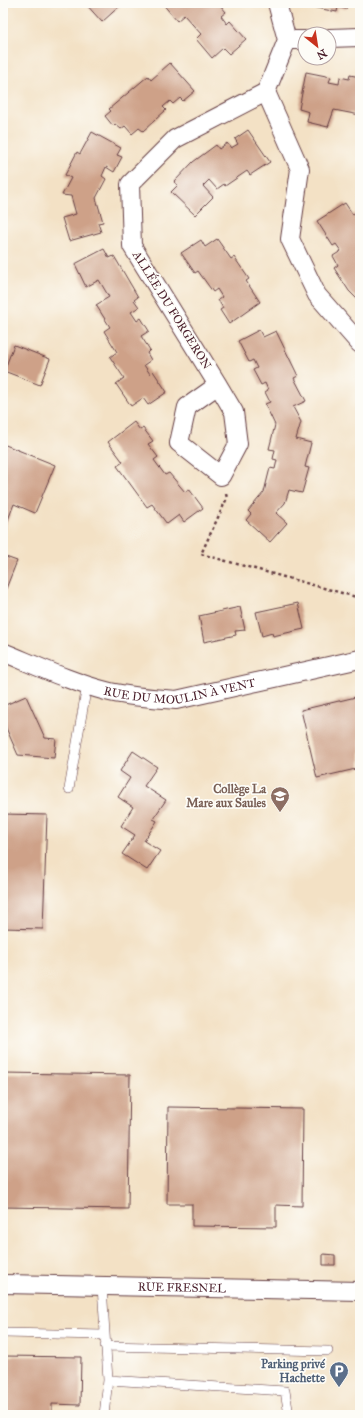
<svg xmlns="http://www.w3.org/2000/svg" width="363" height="1418" font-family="'IM FELL Great Primer',serif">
<rect width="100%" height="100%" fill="#fdfcf7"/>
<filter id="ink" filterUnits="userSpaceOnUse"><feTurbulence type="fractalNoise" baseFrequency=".025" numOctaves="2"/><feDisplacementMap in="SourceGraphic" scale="8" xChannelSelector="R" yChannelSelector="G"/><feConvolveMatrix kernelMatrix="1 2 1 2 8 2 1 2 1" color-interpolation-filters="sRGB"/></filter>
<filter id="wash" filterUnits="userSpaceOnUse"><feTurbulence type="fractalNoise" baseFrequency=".012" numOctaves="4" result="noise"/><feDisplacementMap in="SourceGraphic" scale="16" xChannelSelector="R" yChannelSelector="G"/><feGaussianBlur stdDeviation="0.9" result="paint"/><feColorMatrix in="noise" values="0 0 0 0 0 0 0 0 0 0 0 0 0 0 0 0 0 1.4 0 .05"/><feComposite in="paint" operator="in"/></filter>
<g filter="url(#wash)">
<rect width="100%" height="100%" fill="#f3e1c5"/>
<g id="blocks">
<!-- building -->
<path fill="#cea188" d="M85,3H123L102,22Z
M162,3H222L220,5L226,12L221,16L227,24L230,21L246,39L229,54L223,48L212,58L196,39L201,34L184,15L177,21Z
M313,3H347L346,9L338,7L337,12L312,7Z
M170,63L195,91L183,101L180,98L173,104L170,101L163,107L166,110L143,131L139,128L132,134L125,126L121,129L115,124L113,126L105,116L111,111L109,109L148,76L151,80Z
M306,72L331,77L329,82L339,84L340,77L349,79L350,75L360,77V115L334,110L328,127L307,122L309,112L299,109Z
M248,130L270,162L250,175L247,171L225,186L224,184L217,189L209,180L203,186L213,197L195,215L171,192L178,185L174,182L193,162L216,145L219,149L227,143L231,148L238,144L235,139Z
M92,132L121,148L117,155L122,157L114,172L106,167L102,176L106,179L96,198L103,222L98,223L101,232L69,241L62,218L76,214L71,196L62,195L71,178L65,175L77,152L80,154Z
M345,203L353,215L356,213L360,220V302L349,291L334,268L338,265L333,256L341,251L336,244L333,246L317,221Z
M217,239L231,259L234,257L249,279L246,281L260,302L229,324L220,310L223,308L218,300L222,297L217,289L213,292L198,271L195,273L181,253L201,240L205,247Z
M104,249L109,258L114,256L138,297L134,300L139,307L131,312L137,321L141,318L149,331L141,336L150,350L147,353L151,360L144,365L150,374L153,371L167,392L148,405L143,398L131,406L116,384L124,378L110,357L117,352L104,331L110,327L96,305L109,297L99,280L86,287L75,264Z
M259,330L263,337L276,331L298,376L294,378L306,401L293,407L301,422L296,439L311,443L305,467L309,468L302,493L289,490L285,503L276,513L287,523L270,542L246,520L251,514L248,511L264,492L270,468L275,469L277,460L273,459L275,450L269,449L275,425L265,404L270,402L265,392L268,390L265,383L261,385L253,370L257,368L253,360L249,362L238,341Z
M14,345L50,359L40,385L4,371Z
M134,422L140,430L143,428L153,441L148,444L158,457L154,460L165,475L169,473L185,492L189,489L203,508L184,522L179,515L167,524L152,504L147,507L117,466L123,462L108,442Z
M3,444L55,465L35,513L14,504L3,533Z
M3,556L17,561L3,596Z
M298,603L304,629L273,636L272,633L262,636L256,612Z
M240,607L245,630L235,631L236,635L204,642L199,616Z
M26,696L45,738L56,739L54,758L18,755L3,721V706Z
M360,696V768L317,778L301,710Z
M133,751L157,767L144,786L166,800L153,819L157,821L144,841L160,851L147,870L122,854L135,835L121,826L133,807L118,797L130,778L120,771Z
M3,814L47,815L43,929L3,928Z
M3,1073L130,1075L128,1209L3,1207Z
M168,1107L303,1109L302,1206L276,1205V1227L192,1226V1204H167Z
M323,1254L335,1255V1265H323Z
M3,1356L81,1357L80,1405L52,1404V1415H3Z"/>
</g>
</g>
<g filter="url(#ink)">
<use href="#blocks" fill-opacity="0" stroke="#633c42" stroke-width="1"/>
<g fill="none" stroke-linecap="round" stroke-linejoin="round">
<!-- lane casing -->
<g stroke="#633c42" stroke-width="10">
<path id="lane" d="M69,789L87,685
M102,1286L108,1380
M3,1333L104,1335
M105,1346L328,1351
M104,1415L108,1380L285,1391L289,1415"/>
</g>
<!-- street casing -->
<g stroke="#633c42" stroke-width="20">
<g id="street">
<path d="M277,3L287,40L266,92L300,169L290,239L317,295L360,344"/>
<path d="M329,38L360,37"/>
<path d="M287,40H305"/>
<path d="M218,385L234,412L238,444L221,476L179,443L187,407L218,385L132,246L130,184L175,139L266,92"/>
<path id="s1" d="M3,652C37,666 71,682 106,691C129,697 153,698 176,700L360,659"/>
<path id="s2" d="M3,1284L360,1291"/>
</g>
</g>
<!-- path -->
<path stroke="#633c42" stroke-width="2.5" stroke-dasharray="3 3" stroke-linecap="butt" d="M226,494L227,498L201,554L360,598"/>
<!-- lane -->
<use href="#lane" stroke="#fff" stroke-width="9"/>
<!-- street -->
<use href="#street" stroke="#fff" stroke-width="18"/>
</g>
</g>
<!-- icons -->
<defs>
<g id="school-pin" transform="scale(1)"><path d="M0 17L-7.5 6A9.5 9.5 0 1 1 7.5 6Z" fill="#8d6e63" stroke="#fdfcf7"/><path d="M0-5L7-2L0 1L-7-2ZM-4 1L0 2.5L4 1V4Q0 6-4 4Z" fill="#fff"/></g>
<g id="parking-pin" transform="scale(1)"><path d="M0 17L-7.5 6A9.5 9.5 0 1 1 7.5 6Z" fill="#5c6f8a" stroke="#fdfcf7"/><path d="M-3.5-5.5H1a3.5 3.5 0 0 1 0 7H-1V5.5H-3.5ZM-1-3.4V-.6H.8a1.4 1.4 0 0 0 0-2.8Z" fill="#fff"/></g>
</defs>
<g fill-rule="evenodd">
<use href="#school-pin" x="280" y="796"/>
<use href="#parking-pin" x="339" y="1371"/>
</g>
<g text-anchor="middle" stroke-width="3.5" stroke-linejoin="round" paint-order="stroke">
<!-- street labels -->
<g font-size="12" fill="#4a1f2b" stroke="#fdfcf7">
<text transform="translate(172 310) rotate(58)" y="4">ALLÉE DU FORGERON</text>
<text dy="4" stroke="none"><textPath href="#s1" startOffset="185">RUE DU MOULIN À VENT</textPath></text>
<text dy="4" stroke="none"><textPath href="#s2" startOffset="179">RUE FRESNEL</textPath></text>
</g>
<!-- education labels -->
<g font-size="12" font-weight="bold" fill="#785e54" stroke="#fdfcf7" text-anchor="end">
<text x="266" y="793">Collège La<tspan x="266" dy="14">Mare aux Saules</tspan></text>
</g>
<!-- service labels -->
<g font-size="12" font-weight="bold" fill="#4e5e75" stroke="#fdfcf7" text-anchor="end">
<text x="325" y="1368">Parking privé<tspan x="325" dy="14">Hachette</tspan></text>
</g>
</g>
<!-- margin -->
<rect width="363" height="1418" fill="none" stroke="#fdfcf7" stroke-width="16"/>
<!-- north arrow -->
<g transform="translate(317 46) rotate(150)"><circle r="19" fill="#fdfcf7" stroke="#b5a4a5"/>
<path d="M0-3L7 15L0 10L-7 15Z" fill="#c8321e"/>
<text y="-6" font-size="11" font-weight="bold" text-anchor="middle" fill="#4a1f2b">N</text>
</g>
</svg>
